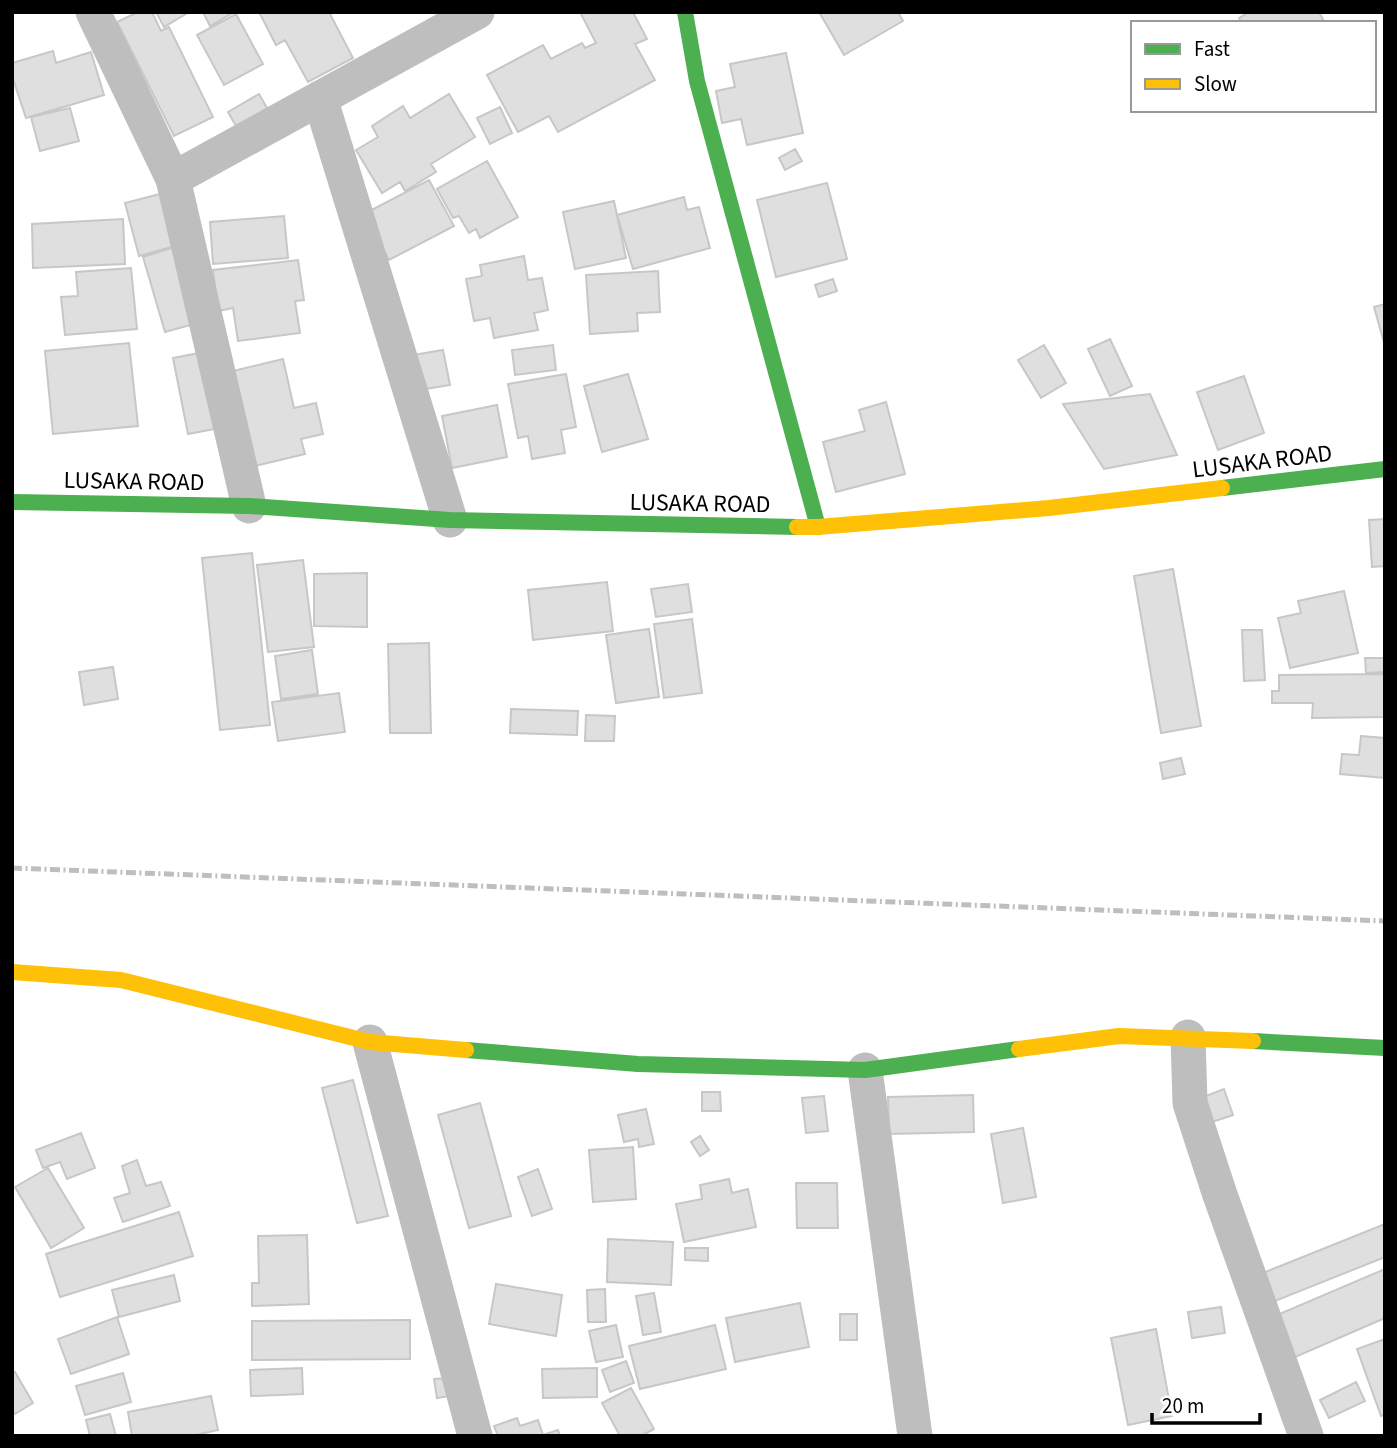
<svg xmlns="http://www.w3.org/2000/svg" width="1397" height="1448" font-family="'Source Sans 3',sans-serif">
<rect width="100%" height="100%" fill="#fff"/>
<!-- building -->
<path fill="#dfdfdf" stroke="#c7c7c7" stroke-width="2" d="M138,12H152L161,31L169,27L213,117L174,136L117,22Z
M156,12H189L164,27Z
M203,12H234L210,26Z
M259,12H329L353,58L308,82L285,40L276,45Z
M580,12H633L647,39L635,44L655,80L558,132L549,116L518,132L487,75L543,45L551,59L582,43L585,48L596,43Z
M819,12H898L903,21L844,55Z
M1249,12H1319L1325,23H1242L1239,18Z
M236,14L263,64L224,85L197,35Z
M53,51L56,63L91,52L104,95L26,118L12,76V63Z
M786,53L803,133L747,145L741,119L722,123L716,91L735,87L730,64Z
M259,94L271,115L240,133L228,112Z
M449,94L475,137L431,164L436,172L405,191L400,182L382,193L356,150L378,137L372,126L403,106L410,118Z
M500,107L512,133L490,144L477,118Z
M70,108L79,141L40,151L31,117Z
M795,149L802,161L785,170L779,158Z
M487,161L518,217L480,238L476,229L469,233L459,216L453,218L437,189Z
M429,180L454,226L389,260L364,214Z
M827,183L847,259L776,277L757,200Z
M164,193L179,245L139,256L125,203Z
M684,197L687,210L699,207L710,248L633,269L617,215Z
M614,201L626,258L575,269L563,212Z
M284,216L288,258L213,264L210,222Z
M123,219L125,264L33,268L32,224Z
M178,246L201,322L165,332L143,257Z
M524,256L528,280L542,278L548,310L534,313L538,330L494,338L490,318L474,321L466,279L482,276L480,265Z
M298,260L304,300L295,301L300,333L238,341L233,308L218,311L213,270Z
M131,268L137,329L65,335L61,297L78,296L76,272Z
M658,271L660,312L637,313L638,331L590,334L586,275Z
M833,279L837,291L819,297L815,285Z
M1385,304V346L1374,307Z
M1110,339L1132,386L1110,396L1088,349Z
M129,343L138,426L53,434L45,351Z
M553,345L556,370L515,375L512,350Z
M1044,345L1066,383L1041,398L1018,360Z
M443,350L450,385L413,391L407,356Z
M209,351L225,427L188,434L173,358Z
M283,359L294,408L316,403L323,434L301,439L305,454L255,466L233,371Z
M566,374L576,427L561,430L565,453L532,459L528,436L518,438L508,384Z
M628,374L648,439L602,452L584,386Z
M1244,376L1264,433L1218,450L1197,392Z
M1150,394L1177,455L1104,469L1063,404Z
M886,402L905,474L836,492L823,442L865,431L859,410Z
M497,405L507,457L452,468L442,416Z
M1385,519V566L1372,567L1369,520Z
M252,553L270,725L220,730L202,558Z
M303,560L314,647L268,652L257,565Z
M1173,569L1201,726L1161,733L1134,576Z
M367,573V627L314,626V574Z
M607,582L613,631L533,640L528,590Z
M688,584L692,612L656,617L651,589Z
M1344,591L1358,653L1290,668L1278,618L1301,613L1298,601Z
M692,619L702,693L664,698L654,624Z
M649,629L659,697L616,703L606,635Z
M1242,630H1262L1265,680L1244,681Z
M429,643L431,733H390L388,644Z
M312,650L318,694L281,699L275,656Z
M1365,658H1385V672L1366,673Z
M113,667L118,699L84,705L79,672Z
M1385,674V717L1312,718L1313,703H1272V691H1279V675Z
M339,693L345,732L278,741L272,702Z
M511,709L578,711L577,735L510,733Z
M586,715L615,716L614,741H585Z
M1361,736L1385,738V778L1340,774L1342,754L1359,755Z
M1181,758L1185,774L1163,779L1160,763Z
M353,1080L388,1216L357,1223L322,1088Z
M1224,1089L1233,1115L1212,1122L1203,1097Z
M702,1092H720L721,1111H702Z
M973,1095L974,1132L889,1134L888,1097Z
M824,1096L828,1131L806,1133L802,1098Z
M480,1103L511,1216L469,1228L438,1115Z
M646,1109L654,1144L639,1147L638,1139L624,1142L618,1115Z
M1023,1128L1036,1197L1003,1203L991,1134Z
M81,1133L95,1168L67,1179L60,1162L43,1168L36,1150Z
M700,1136L709,1150L700,1156L691,1142Z
M633,1147L636,1199L593,1202L589,1150Z
M137,1160L146,1186L161,1182L170,1206L123,1222L114,1198L130,1193L122,1166Z
M48,1168L84,1228L51,1248L15,1187Z
M538,1169L552,1209L532,1216L518,1177Z
M729,1179L732,1193L748,1189L756,1227L684,1242L676,1204L702,1199L700,1185Z
M796,1183H837L838,1228H797Z
M179,1212L193,1256L60,1297L46,1254Z
M1385,1224V1257L1265,1305L1253,1277Z
M307,1235L309,1304L252,1306V1283H259L258,1236Z
M608,1239L673,1242L671,1285L607,1282Z
M685,1248H708V1261L685,1260Z
M1385,1269V1318L1286,1361L1268,1319Z
M174,1275L180,1301L119,1317L112,1290Z
M496,1284L562,1295L556,1336L489,1324Z
M605,1289L606,1322H588L587,1290Z
M654,1293L661,1332L643,1335L636,1296Z
M800,1303L809,1347L735,1362L726,1318Z
M1221,1307L1225,1333L1192,1338L1188,1312Z
M840,1314H857V1340H840Z
M117,1317L129,1354L71,1374L58,1339Z
M410,1320V1359L252,1360V1321Z
M616,1325L623,1357L596,1362L589,1331Z
M715,1325L726,1369L640,1389L629,1346Z
M1156,1329L1172,1416L1128,1425L1111,1338Z
M1385,1339V1415L1381,1416L1357,1349Z
M626,1361L634,1383L610,1392L602,1370Z
M302,1368L303,1394L251,1396L250,1370Z
M597,1368V1397L543,1398L542,1369Z
M15,1372L33,1403L15,1414L12,1410V1374Z
M123,1373L131,1402L85,1415L76,1386Z
M448,1378L450,1396L437,1398L434,1379Z
M1356,1382L1365,1401L1329,1418L1320,1400Z
M631,1388L654,1429L641,1436H620L602,1403Z
M211,1396L218,1430L191,1436H132L128,1412Z
M110,1414L116,1436H90L86,1420Z
M517,1418L520,1426L538,1420L543,1435L558,1430L560,1436H498L494,1426Z"/>
<g fill="none" stroke-linecap="round" stroke-linejoin="round">
<!-- street -->
<path stroke="#bebebe" stroke-width="35" d="M93,12L173,179L249,506
M320,98L450,520
M173,179L477,12
M1188,1037L1190,1103L1219,1192L1306,1436
M370,1042L475,1436
M865,1070L915,1436"/>
<!-- fast -->
<path stroke="#4caf50" stroke-width="16" d="M685,12L697,81L818,527
M1222,488L1385,469
M12,502L249,506L450,520L797,527
M1253,1041L1385,1048
M466,1050L638,1064L865,1070L1019,1049"/>
<!-- slow -->
<path stroke="#ffc107" stroke-width="16" d="M797,527H818L1049,508L1222,488
M12,972L121,980L370,1042L466,1050
M1019,1049L1119,1036L1253,1041"/>
<!-- rail -->
<path stroke="#bebebe" stroke-width="5" stroke-dasharray="10 3.5 2 3.5" stroke-linecap="butt" d="M12,868L1385,921"/>
</g>
<g text-anchor="middle" stroke-width="7" stroke-linejoin="round" paint-order="stroke">
<!-- street labels -->
<g font-size="24" fill="#000" stroke="#fff">
<text transform="translate(1262 461) rotate(-7)" y="8">LUSAKA ROAD</text>
<text transform="translate(134 481) rotate(1)" y="8">LUSAKA ROAD</text>
<text transform="translate(700 503) rotate(1)" y="8">LUSAKA ROAD</text>
</g>
</g>
<!-- border -->
<rect width="1397" height="1448" fill="none" stroke="#000000" stroke-width="28"/>
<!-- legend -->
<rect x="1131" y="21" width="245" height="91" fill="#ffffff" stroke="#999999" stroke-width="2"/>
<rect x="1145" y="44" width="35" height="10" fill="#4caf50" stroke="#999999" stroke-width="2"/>
<text x="1194" y="56" font-size="21" fill="#000000">Fast</text>
<rect x="1145" y="79" width="35" height="10" fill="#ffc107" stroke="#999999" stroke-width="2"/>
<text x="1194" y="91" font-size="21" fill="#000000">Slow</text>
<!-- scale -->
<path d="M1152 1413v10h108v-10" fill="none" stroke="#000000" stroke-width="3.5"/>
<text x="1162" y="1413" font-size="21" fill="#000000" stroke="#ffffff" stroke-width="5" paint-order="stroke">20 m</text>
</svg>
